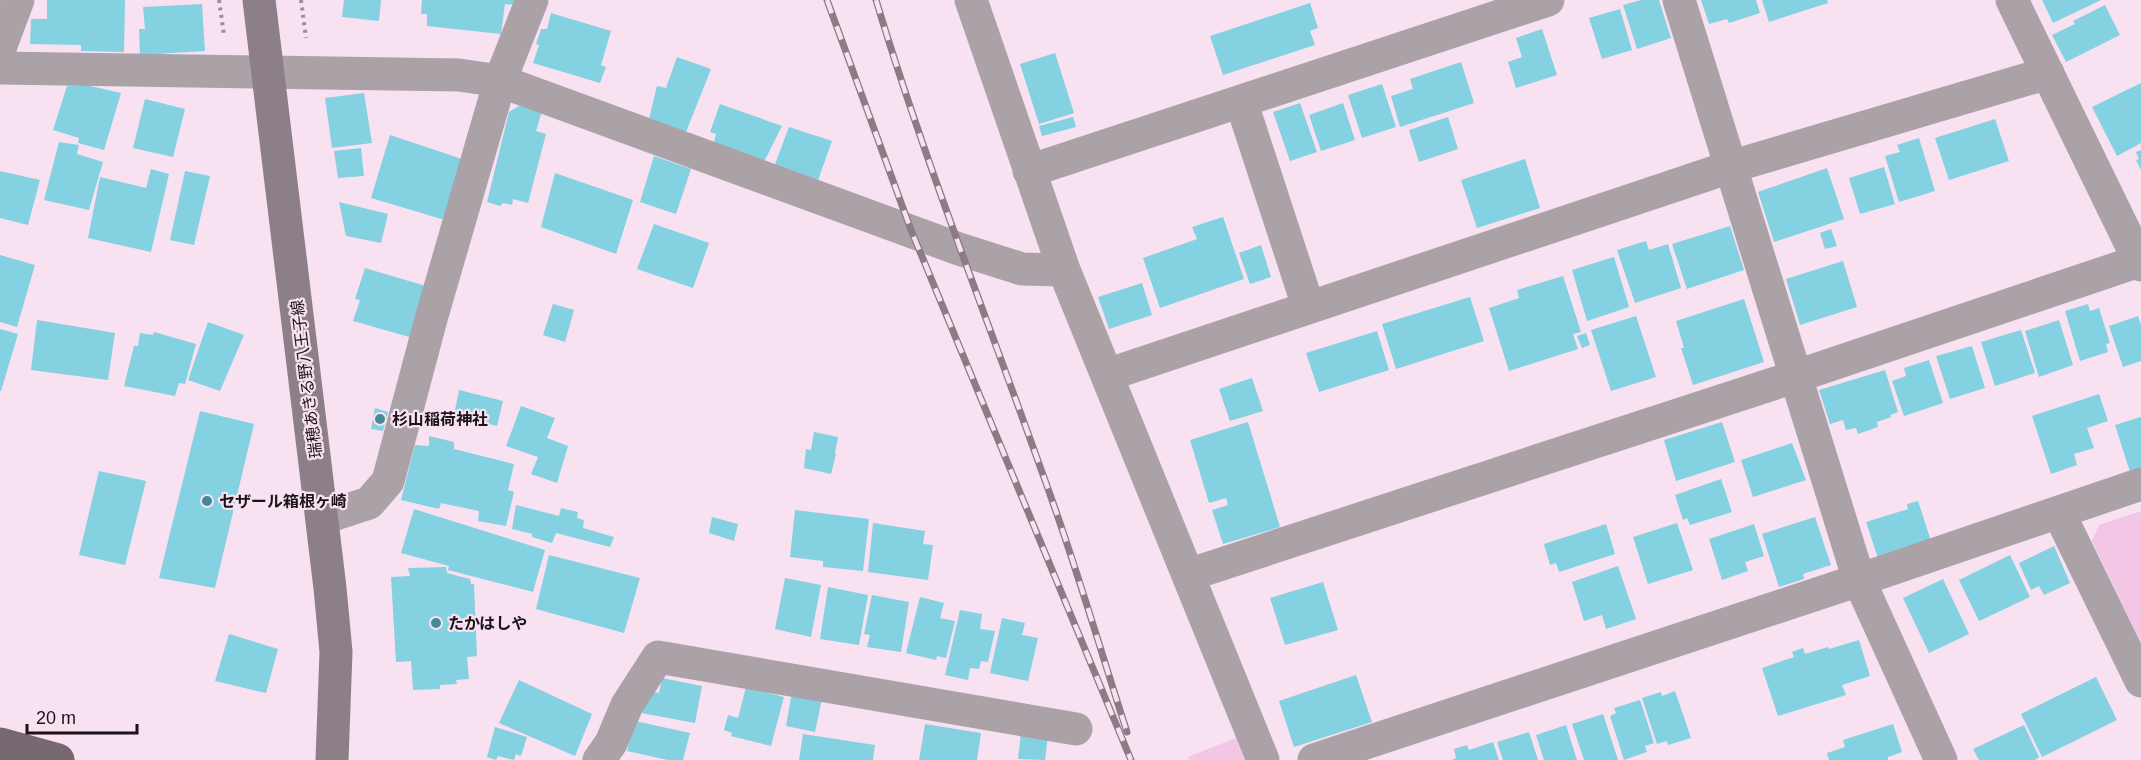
<svg xmlns="http://www.w3.org/2000/svg" width="2141" height="760" font-family="Arial,'Noto Sans JP',sans-serif">
<rect width="100%" height="100%" fill="#f8e1f0"/>
<!-- green -->
<path fill="#f4c6e5" d="M2141,511V643L2092,541L2099,525Z
M1236,738L1245,760H1189L1188,757Z"/>
<!-- building -->
<path fill="#84d1e1" d="M47,0H125L124,52L81,51V45L30,44L31,19H47Z
M344,0H381L379,21L342,17Z
M422,0H518L517,5L505,4L501,34L427,26V14H421Z
M1641,0H1659L1671,38L1637,49L1623,5Z
M1701,0H1756L1760,13L1729,23L1727,19L1709,24Z
M1762,0H1827L1828,3L1769,22Z
M2042,0H2101L2053,23Z
M1310,3L1318,28L1310,31L1315,45L1223,75L1210,36Z
M202,4L205,51L140,55L139,29H145L143,7Z
M2105,5L2120,35L2066,62L2052,35L2075,24L2073,21Z
M1620,9L1632,50L1602,59L1589,18Z
M551,13L611,31L601,65L606,67L600,83L533,63L539,45L536,44L541,29H547Z
M1542,29L1557,75L1516,88L1508,62L1522,57L1516,38Z
M1055,53L1074,113L1039,124L1020,64Z
M677,57L711,69L686,132L649,119L657,86L666,88Z
M1461,62L1474,103L1400,127L1391,96L1413,89L1410,79Z
M2141,83V143L2117,156L2092,107Z
M1382,84L1396,127L1362,138L1348,95Z
M86,85L121,93L104,150L78,143L79,138L53,130L67,86Z
M364,93L372,143L332,148L325,98Z
M145,99L185,109L173,157L133,148Z
M1300,103L1317,152L1290,161L1273,112Z
M1343,103L1355,140L1321,151L1309,115Z
M522,104L542,111L536,131L546,134L528,203L513,199L512,205L503,203L500,206L487,202L509,112Z
M720,104L782,126L763,164L713,146L716,134L710,132Z
M1073,117L1076,127L1042,136L1039,126Z
M1448,117L1458,149L1419,162L1409,130Z
M1995,119L2009,161L1949,180L1935,138Z
M789,127L832,141L817,183L774,167Z
M390,135L465,160L445,220L371,198Z
M1919,138L1935,191L1899,202L1885,156L1900,152L1897,145Z
M59,142L79,145L77,154L103,162L89,210L44,200Z
M361,148L364,176L338,178L334,151Z
M2141,150V170L2136,160L2139,159L2136,152Z
M654,156L691,169L676,214L640,202Z
M1525,159L1540,208L1477,228L1461,180Z
M1884,167L1895,204L1860,214L1849,178Z
M1827,168L1844,219L1774,242L1758,192Z
M151,169L169,174L151,252L88,238L100,177L146,188Z
M0,171L40,180L28,225L0,218Z
M185,171L210,176L194,245L170,240Z
M555,173L633,200L616,254L541,227Z
M339,202L388,214L381,243L346,236Z
M1223,217L1244,279L1160,308L1143,258L1197,239L1192,227Z
M654,224L709,243L693,288L637,269Z
M1730,226L1744,270L1687,289L1672,244Z
M1831,229L1837,246L1825,249L1820,233Z
M1646,241L1649,250L1668,244L1681,288L1635,303L1617,250Z
M1261,245L1271,277L1250,284L1239,253Z
M0,255L35,265L17,327L0,322Z
M1614,257L1629,307L1587,321L1572,270Z
M1843,261L1857,307L1800,325L1786,279Z
M365,268L429,287L413,338L353,321L360,300L355,299Z
M1563,276L1581,332L1573,334L1578,349L1509,371L1489,308L1519,298L1517,290Z
M1142,283L1152,315L1109,329L1098,297Z
M1470,297L1484,341L1396,369L1382,324Z
M1744,299L1764,362L1693,385L1681,348H1684L1676,321Z
M553,304L574,310L565,342L543,335Z
M2088,304L2090,311L2099,308L2110,343L2106,344L2108,352L2080,361L2065,311Z
M1636,316L1656,377L1611,391L1591,330Z
M2138,316L2141,325V361L2123,367L2109,326Z
M37,320L115,333L108,380L31,370Z
M2059,320L2073,365L2039,377L2025,331Z
M208,322L244,335L220,391L188,380Z
M0,329L18,334L1,391H0Z
M2021,330L2035,373L1995,386L1981,342Z
M1377,331L1389,370L1319,392L1306,353Z
M154,332L196,344L185,384L179,383L175,396L124,386L134,346H138L140,333L153,335Z
M1586,333L1590,345L1582,348L1577,336Z
M1972,346L1985,388L1950,399L1936,356Z
M1929,360L1943,403L1904,416L1892,381L1906,376L1904,368Z
M1885,370L1898,412L1890,415L1891,417L1877,422L1878,427L1858,434L1856,428L1846,430L1843,420L1830,424L1819,390Z
M1252,378L1263,411L1230,421L1219,389Z
M459,390L503,401L497,426L454,415Z
M2099,394L2108,421L2087,428L2094,448L2074,454L2077,465L2051,474L2032,416Z
M521,406L555,418L547,438L568,446L557,483L531,474L538,457L506,446Z
M375,408L388,412L383,431L371,429Z
M200,411L254,424L215,588L159,578Z
M2141,417V468L2130,472L2115,425Z
M1248,422L1280,527L1223,544L1212,510L1228,505L1226,498L1209,503L1190,440Z
M1722,422L1735,462L1676,481L1664,440Z
M814,432L838,437L835,453L836,454L831,474L804,468L806,449L811,450Z
M429,436L454,442V449L514,464L508,490L514,492L506,526L478,521L479,511L441,503L439,509L401,500L415,445L429,446Z
M1792,443L1806,480L1753,497L1741,460Z
M99,471L146,481L125,565L79,555Z
M1721,479L1732,512L1690,525L1687,518L1683,520L1675,495Z
M1918,501L1931,541L1878,558L1866,522L1908,509L1907,504Z
M516,505L559,516L561,508L578,512L577,518L584,520L583,528L614,537L610,547L556,533L552,543L532,537V534L512,529Z
M414,509L545,550L533,592L448,570L449,566L401,553Z
M795,510L869,519L863,571L823,567V561L790,557Z
M712,517L738,524L734,541L709,533Z
M1815,517L1831,565L1803,574L1804,579L1779,587L1762,534Z
M873,523L925,531L923,544L933,545L928,580L868,572Z
M1677,523L1693,570L1648,584L1633,537Z
M1606,524L1615,554L1559,572L1556,563L1550,565L1544,544Z
M1754,524L1764,556L1745,562L1748,571L1722,580L1709,539Z
M2054,546L2070,583L2044,595L2039,586L2031,590L2019,563Z
M549,555L640,578L624,633L536,609Z
M2010,555L2030,597L1979,621L1959,580Z
M1618,566L1636,619L1606,629L1602,615L1584,621L1572,582Z
M446,567L447,573L470,579L471,584H474L477,656L467,657L469,679L456,680L457,684L440,685V689L413,690L411,661L396,662L391,577L410,576L408,568Z
M785,578L821,585L811,637L775,629Z
M1943,579L1969,634L1929,653L1903,598Z
M1323,582L1338,630L1285,645L1270,598Z
M828,587L868,595L859,645L820,639Z
M872,595L909,602L901,652L867,647L870,635L864,634Z
M920,597L944,603L940,618L955,621L946,658L937,656L936,660L906,653Z
M960,610L982,614L980,629L995,631L988,662L981,661L979,669L970,668L968,680L945,675Z
M1002,618L1025,623L1022,635L1038,638L1028,681L990,673Z
M229,634L278,649L266,693L215,681Z
M1859,640L1870,676L1842,685L1846,695L1778,716L1762,668L1794,657L1792,652L1803,648L1805,654L1828,647L1829,649Z
M1356,675L1372,722L1294,747L1279,701Z
M2096,677L2117,720L2042,757L2021,714Z
M662,678L702,686L695,723L641,713L645,691L659,693Z
M519,680L592,714L575,756L499,723Z
M793,686L823,694L815,732L786,726Z
M746,687L784,697L771,746L731,736L732,733L724,730L728,715L738,718Z
M1675,691L1691,738L1668,745L1667,741L1657,744L1642,698L1661,692L1662,696Z
M1640,700L1654,743L1645,746L1647,752L1624,760L1610,716L1616,713L1614,708Z
M1603,714L1618,760H1584L1572,724Z
M635,721L690,733L683,760H668L627,751Z
M925,724L981,733L977,760H919Z
M1893,724L1902,752L1888,757V760H1829L1827,753L1845,747L1843,740Z
M1566,725L1577,760H1544L1536,735Z
M2024,725L2039,757L2035,760H1979L1973,749Z
M495,727L527,737L521,756L516,754L514,760L498,756L496,760L487,757Z
M1529,732L1538,760H1503L1497,742Z
M1021,733L1048,735L1045,760L1018,759Z
M803,734L875,745L873,760H799Z
M1493,742L1499,760H1452L1456,758L1454,749L1467,745L1469,750Z"/>
<g fill="none" stroke-linecap="round" stroke-linejoin="round">
<!-- path -->
<path stroke="#9d8d98" stroke-width="4" stroke-dasharray="3 4.5" stroke-linecap="butt" d="M219,0L224,35
M301,0L306,38"/>
<!-- minor -->
<path stroke="#aba2a8" stroke-width="33" d="M971,0L1064,270L1263,760
M1679,0L1859,580L1941,760
M2012,0L2141,265
M0,48L18,0
M0,68L459,75L500,81L959,249L1022,269L1064,270
M1241,101L1308,306
M1029,171L1548,0
M1107,375L1730,167L2048,73
M2059,513L2141,681
M323,518L369,503L388,481L431,319L500,81L532,0
M1188,575L1794,377L2139,261
M599,760L611,743L627,705L658,657L1076,729
M1314,760L1859,580L2141,484"/>
<!-- secondary -->
<path stroke="#8d7f88" stroke-width="33" d="M259,0L330,588L336,652L332,760"/>
<!-- primary -->
<path stroke="#776771" stroke-width="33" d="M0,744L58,760"/>
<!-- rail casing -->
<g stroke="#8a7b85" stroke-width="7">
<path id="rail" d="M827,0L911,230L1131,760
M876,0C927,169 993,333 1052,500C1079,576 1102,655 1127,732"/>
</g>
<!-- rail -->
<use href="#rail" stroke="#f8e1f0" stroke-width="4.5" stroke-dasharray="14" stroke-linecap="butt"/>
</g>
<!-- markers -->
<g fill="#458a98" stroke="#f8e1f0" stroke-width="2">
<circle cx="380" cy="419" r="6"/>
<circle cx="207" cy="501" r="6"/>
<circle cx="436" cy="623" r="6"/>
</g>
<g text-anchor="middle" stroke-width="4.5" stroke-linejoin="round" paint-order="stroke">
<!-- street labels -->
<g font-size="16" fill="#1a1318" stroke="#f8e1f0">
<text transform="translate(306 379) rotate(-97)" y="6">瑞穂あきる野八王子線</text>
</g>
<!-- poi labels -->
<g font-size="16" font-weight="bold" fill="#1a1318" stroke="#f8e1f0" text-anchor="start">
<text x="392" y="425">杉山稲荷神社</text>
<text x="219" y="507">セザール箱根ヶ崎</text>
<text x="448" y="629">たかはしや</text>
</g>
</g>
<!-- scale -->
<path d="M27 724v9h110v-9" fill="none" stroke="#1a1318" stroke-width="3"/>
<text x="36" y="724" font-size="18" fill="#1a1318" stroke="#f8e1f0" stroke-width="4.5" paint-order="stroke">20 m</text>
</svg>
